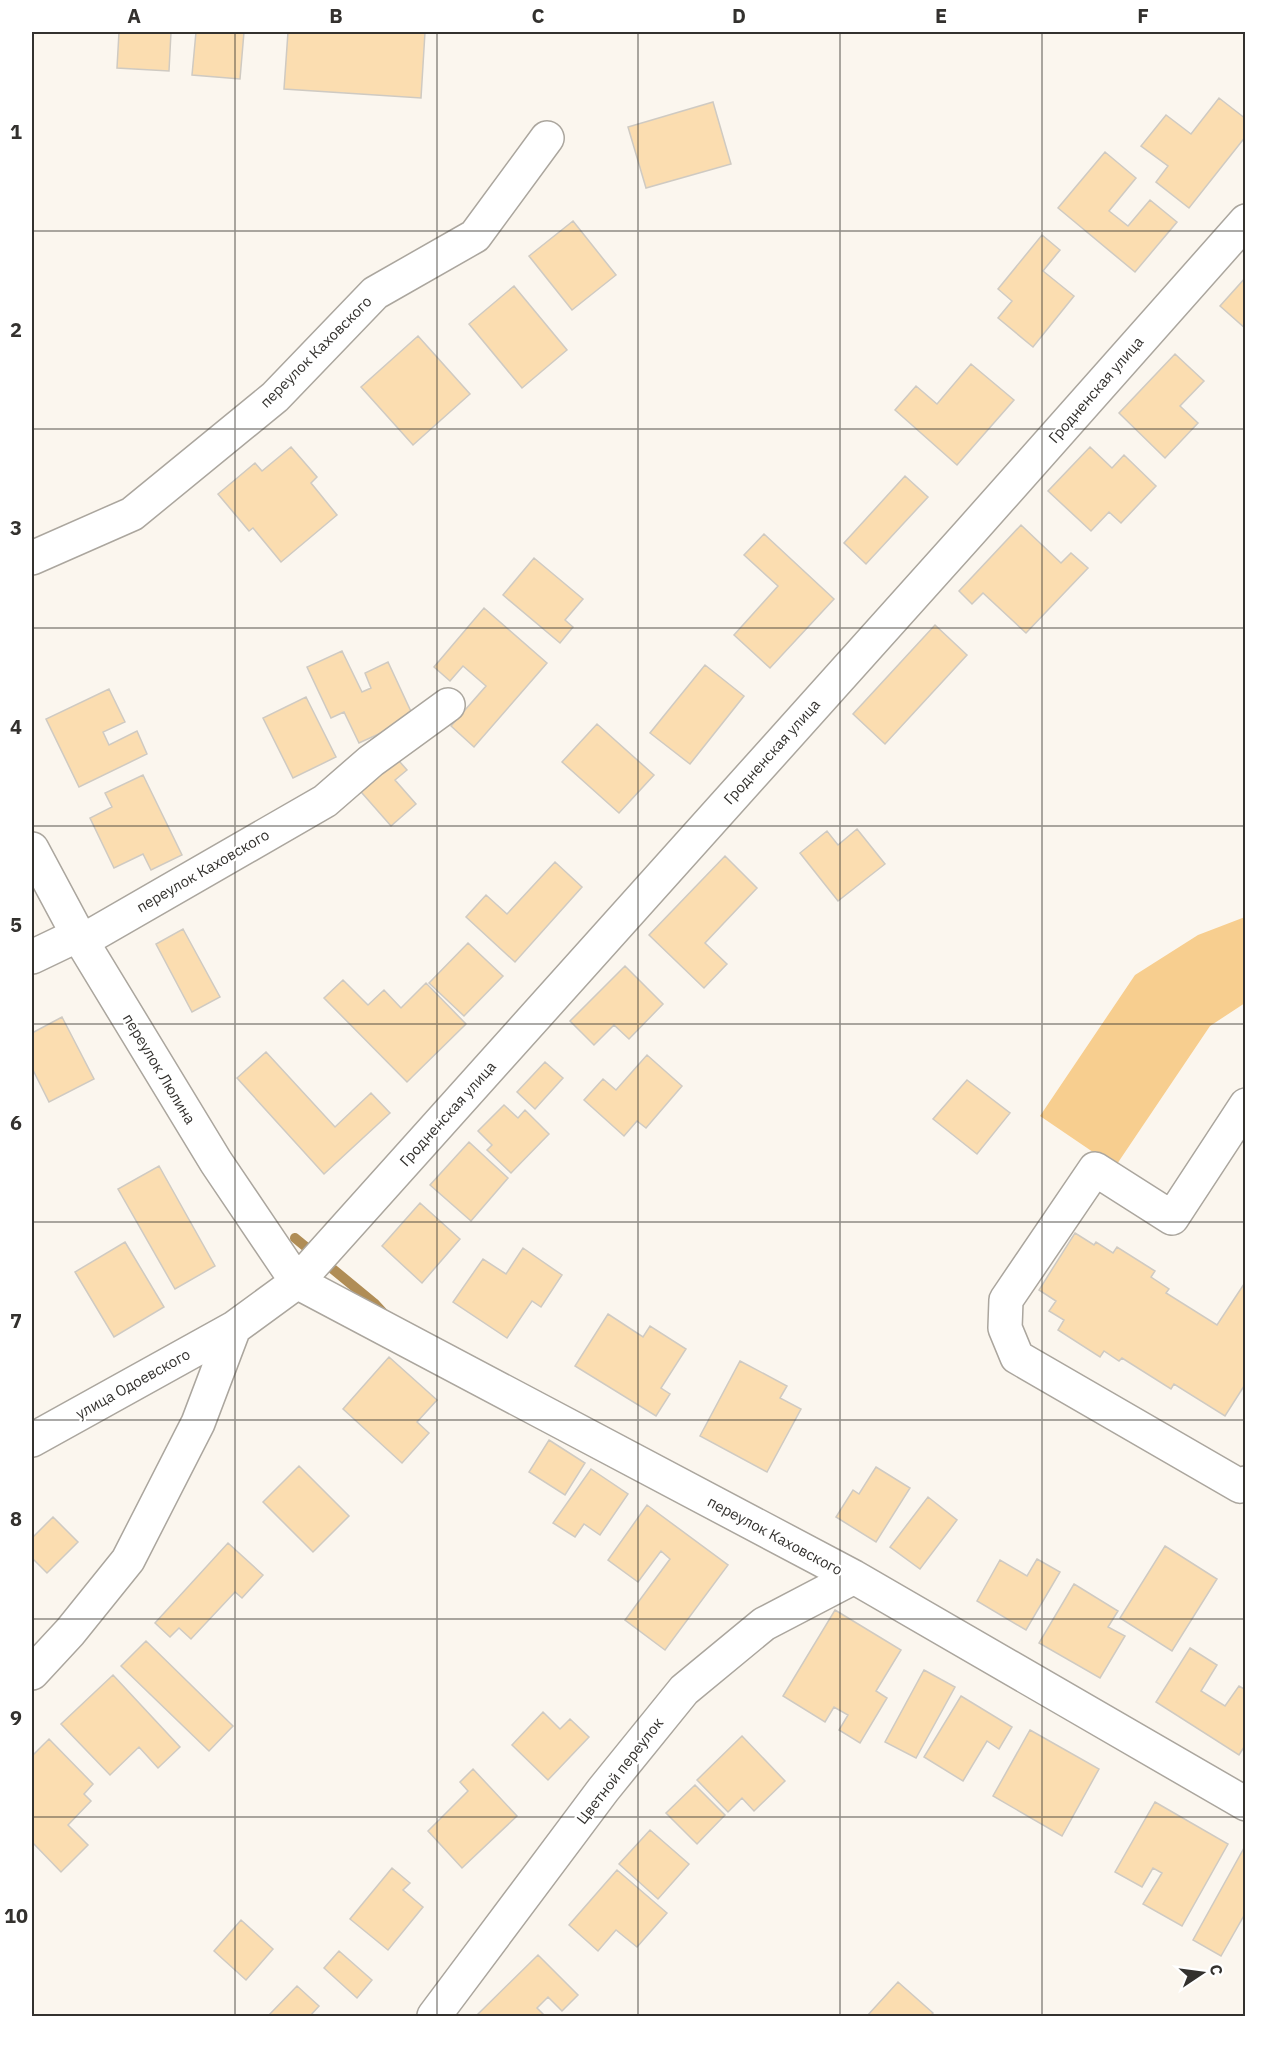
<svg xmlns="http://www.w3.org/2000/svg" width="1277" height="2048" font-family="'IBM Plex Sans',sans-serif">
<rect width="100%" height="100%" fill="#fbf6ee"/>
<!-- green -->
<path fill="#f7ce8f" d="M1245,917V1003L1210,1026L1115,1167L1040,1116L1135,975L1198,935Z"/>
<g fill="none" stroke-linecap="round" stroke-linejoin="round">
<!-- stream -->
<path stroke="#b08d56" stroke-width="10" d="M295,1238L374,1303L385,1315"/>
</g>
<!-- building -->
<path fill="#fbddb0" stroke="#cfcac2" stroke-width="1.5" d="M119,32H171L169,71L117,68Z
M196,32H244L240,79L192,75Z
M288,32H425L421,98L284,89Z
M1219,98L1246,119V136L1189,208L1156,182L1168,166L1141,146L1166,115L1191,134Z
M713,102L731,164L646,188L628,127Z
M1105,152L1136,178L1109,211L1128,226L1150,200L1177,222L1135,272L1058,208Z
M573,221L616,275L572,310L529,256Z
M1042,235L1060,250L1043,271L1074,296L1033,347L998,318L1012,301L998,289Z
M1246,277V329L1220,306Z
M514,286L567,350L522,388L469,324Z
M418,336L470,394L413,445L361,387Z
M1175,354L1204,381L1180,406L1198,423L1165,458L1119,413Z
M971,364L1014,400L957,465L895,410L916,386L937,404Z
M291,447L317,477L311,483L337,515L281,562L253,528L249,531L218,494L255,463L262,471Z
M1090,447L1112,468L1124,455L1156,486L1121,523L1109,512L1091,531L1048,491Z
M905,476L928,497L866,564L844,543Z
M1021,525L1061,563L1071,553L1088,568L1026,633L983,593L972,604L959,591Z
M764,534L834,599L770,668L734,635L778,586L744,555Z
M534,558L583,599L565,620L573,627L560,643L503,595Z
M484,608L547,663L474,747L451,726L486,686L463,666L450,681L434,667Z
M935,625L967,655L885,744L853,714Z
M342,651L362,692L371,688L365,673L388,662L414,718L359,743L344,712L331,718L307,667Z
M705,665L744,696L690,764L650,733Z
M109,689L125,722L103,732L109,745L137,731L147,754L79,787L46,719Z
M306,697L336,757L293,778L263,718Z
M597,724L654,775L619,813L562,762Z
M392,753L407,770L395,780L416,804L391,826L355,785Z
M143,775L182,855L151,870L143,854L114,868L90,818L112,807L105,793Z
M857,829L885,864L838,901L800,853L827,831L838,845Z
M725,856L757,888L705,943L727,964L704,988L649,935Z
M555,862L582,887L515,962L466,917L486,895L507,914Z
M183,929L220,997L192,1012L156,944Z
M468,943L503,976L464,1016L429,983Z
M625,966L663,1004L629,1039L614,1025L594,1045L570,1021Z
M343,980L368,1005L384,990L401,1008L426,983L466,1024L407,1082L324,998Z
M62,1017L94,1079L49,1102L32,1068V1033Z
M266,1052L335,1127L371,1093L390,1113L324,1174L237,1078Z
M647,1055L682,1086L646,1128L637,1121L624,1136L584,1100L603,1079L616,1090Z
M545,1062L563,1078L535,1109L517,1092Z
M967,1080L1010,1113L977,1154L933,1119Z
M504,1105L518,1118L525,1110L549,1134L511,1173L487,1150L492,1145L478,1131Z
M469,1142L508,1178L471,1221L430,1185Z
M159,1166L215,1266L175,1289L118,1189Z
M420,1203L460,1239L422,1283L382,1246Z
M1075,1233L1094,1245L1096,1242L1113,1253L1117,1247L1155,1271L1151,1277L1169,1289L1166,1293L1217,1325L1246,1281V1383L1225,1416L1174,1384L1171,1389L1122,1358L1119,1361L1104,1351L1100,1357L1058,1330L1064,1320L1049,1311L1056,1301L1039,1290Z
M125,1242L164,1307L114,1337L75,1272Z
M523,1248L562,1275L541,1307L532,1301L507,1338L453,1302L483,1259L506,1274Z
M608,1314L643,1337L650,1326L686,1349L661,1388L670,1394L656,1416L575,1366Z
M389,1357L437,1400L417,1422L429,1433L402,1463L343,1409Z
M740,1361L787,1386L780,1398L801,1409L767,1472L700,1436Z
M549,1440L585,1463L565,1495L529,1472Z
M299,1466L349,1516L313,1552L263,1502Z
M876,1467L910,1488L876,1542L836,1517L853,1490L859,1494Z
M591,1469L628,1494L600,1535L584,1524L575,1537L553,1523Z
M928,1497L957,1520L920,1569L890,1547Z
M647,1505L728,1565L665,1650L625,1620L670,1559L661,1551L638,1582L608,1560Z
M53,1517L78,1542L47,1573L32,1558V1538Z
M228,1543L263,1575L242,1598L235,1592L191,1639L179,1628L170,1637L155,1623Z
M1165,1546L1217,1579L1172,1651L1120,1618Z
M1037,1559L1060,1572L1026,1630L977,1601L1000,1560L1027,1576Z
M1074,1584L1118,1611L1108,1627L1125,1636L1100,1678L1039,1643Z
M835,1610L901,1650L876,1691L887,1698L860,1743L839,1730L848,1715L834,1707L825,1722L783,1696Z
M146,1641L233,1726L209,1751L121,1666Z
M1190,1648L1217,1665L1201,1691L1225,1706L1239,1686L1246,1690V1744L1239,1755L1156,1702Z
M924,1670L955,1687L916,1758L885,1742Z
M113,1675L180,1747L158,1768L139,1747L110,1775L61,1724Z
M961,1696L1012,1727L999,1749L987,1741L963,1781L924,1757Z
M543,1712L560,1729L570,1719L589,1737L548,1780L512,1745Z
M1030,1730L1099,1769L1062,1836L993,1796Z
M742,1736L785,1781L754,1811L742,1798L728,1812L697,1780Z
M49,1739L93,1784L84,1794L91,1801L68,1825L88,1845L61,1872L32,1842V1756Z
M473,1769L517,1816L462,1868L428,1831L468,1791L460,1782Z
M695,1785L725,1815L697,1844L666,1813Z
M1155,1802L1228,1844L1182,1926L1143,1904L1162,1873L1153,1868L1142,1887L1115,1872Z
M650,1830L689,1864L658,1899L619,1864Z
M1244,1848L1246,1849V1912L1221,1956L1193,1940Z
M392,1868L410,1883L403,1890L423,1907L388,1950L350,1919Z
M617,1870L667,1913L637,1947L616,1930L598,1951L569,1925Z
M241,1920L273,1949L246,1980L214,1951Z
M339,1951L372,1980L357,1998L324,1968Z
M538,1955L578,1995L562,2011L548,1997L537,2008L545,2016H476Z
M898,1982L933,2013L930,2016H867Z
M297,1986L319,2006L310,2016H268Z"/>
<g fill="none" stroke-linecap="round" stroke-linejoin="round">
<!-- minor casing -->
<g stroke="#aba69e" stroke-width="36">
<path id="minor" d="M32,558L132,514L275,397L375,293L475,236L547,138
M32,849L78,935L216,1162L297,1282L854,1577L1246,1804
M82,941L325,801L371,761L448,705
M32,957L78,935
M1246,1105L1172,1218L1095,1169L1006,1300L1005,1328L1017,1357L1240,1486L1246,1483
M32,1440L234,1328
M32,1673L70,1632L128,1560L198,1423L234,1328L297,1282L971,531L1246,221
M434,2016L603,1790L684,1690L764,1624L854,1577"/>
</g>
<!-- minor -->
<use href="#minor" stroke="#fff" stroke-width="33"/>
</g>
<!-- grid -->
<path fill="none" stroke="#33312e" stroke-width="1.5" stroke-opacity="0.55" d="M235,32V2016M437,32V2016M638,32V2016M840,32V2016M1042,32V2016M32,231H1246M32,429H1246M32,628H1246M32,826H1246M32,1024H1246M32,1222H1246M32,1420H1246M32,1619H1246M32,1817H1246"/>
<g text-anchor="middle" stroke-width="4.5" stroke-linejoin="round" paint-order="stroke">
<!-- street labels -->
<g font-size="15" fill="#33312e" stroke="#fff">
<text transform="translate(316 352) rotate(-45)" y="5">переулок Каховского</text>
<text transform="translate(1096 390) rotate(-49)" y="5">Гродненская улица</text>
<text transform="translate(772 752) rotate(-48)" y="5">Гродненская улица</text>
<text transform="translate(203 871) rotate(-30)" y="5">переулок Каховского</text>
<text transform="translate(159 1069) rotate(59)" y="5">переулок Люлина</text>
<text transform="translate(448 1114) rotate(-48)" y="5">Гродненская улица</text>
<text transform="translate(133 1384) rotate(-29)" y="5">улица Одоевского</text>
<text transform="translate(775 1536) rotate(28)" y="5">переулок Каховского</text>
<text transform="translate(620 1771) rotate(-52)" y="5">Цветной переулок</text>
</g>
</g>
<!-- border -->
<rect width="1277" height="2048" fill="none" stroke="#ffffff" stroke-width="66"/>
<!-- north arrow -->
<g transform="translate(1202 1973) rotate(77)" stroke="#ffffff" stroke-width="4.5" paint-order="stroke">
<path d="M0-4.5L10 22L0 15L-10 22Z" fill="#33312e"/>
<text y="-9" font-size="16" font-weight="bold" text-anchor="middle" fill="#33312e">С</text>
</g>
<rect x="33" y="33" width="1211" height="1982" fill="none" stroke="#33312e" stroke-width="2"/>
<g font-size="20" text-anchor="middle" font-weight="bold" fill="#33312e">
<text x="134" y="23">A</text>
<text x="336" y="23">B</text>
<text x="538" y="23">C</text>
<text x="739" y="23">D</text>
<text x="941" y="23">E</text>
<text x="1143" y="23">F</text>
<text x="16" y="139">1</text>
<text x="16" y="337">2</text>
<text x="16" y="535">3</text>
<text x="16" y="734">4</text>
<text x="16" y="932">5</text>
<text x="16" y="1130">6</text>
<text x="16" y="1328">7</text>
<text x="16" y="1526">8</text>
<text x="16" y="1725">9</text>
<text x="16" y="1923">10</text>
</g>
</svg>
